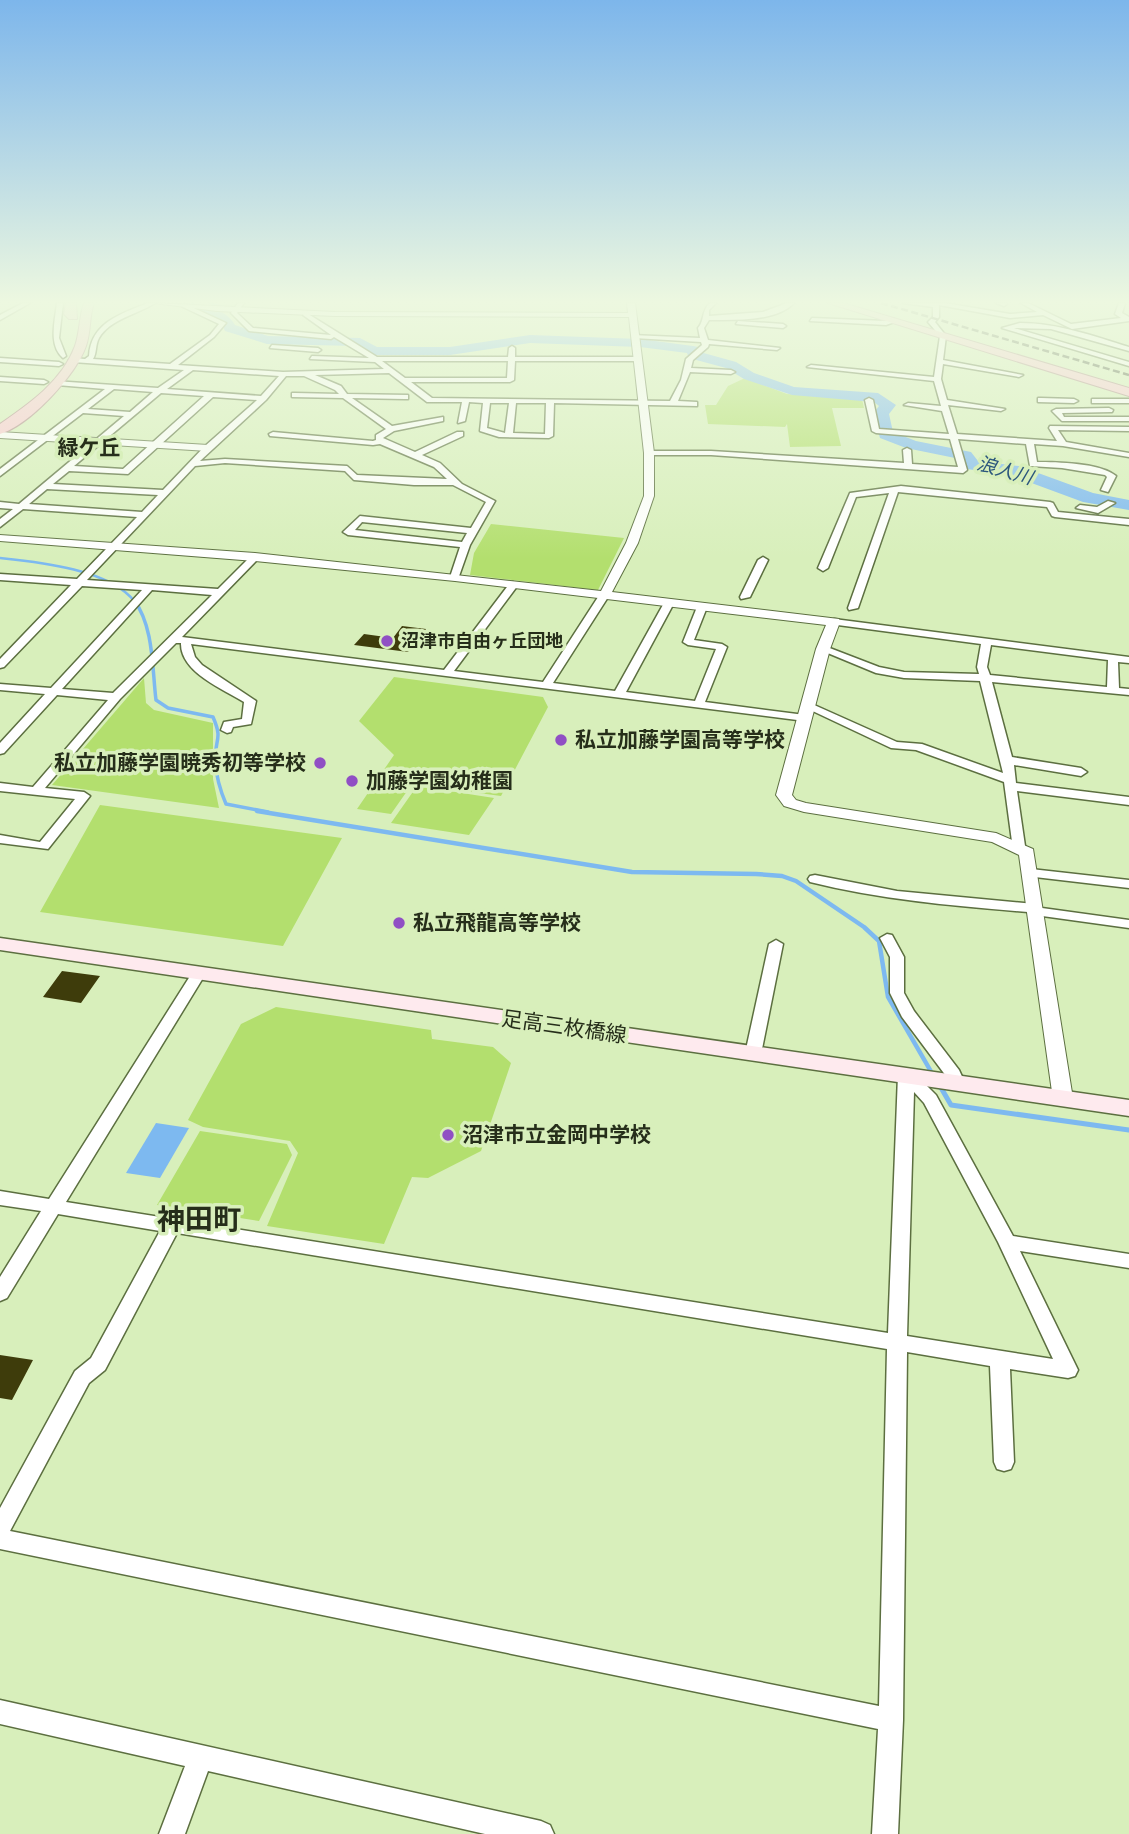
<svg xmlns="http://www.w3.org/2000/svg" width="1129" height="1834" font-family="Barlow,'Noto Sans JP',sans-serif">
<rect width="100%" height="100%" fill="#d8efbb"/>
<!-- green -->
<path fill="#b3df6e" d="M745,378L787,394L862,399L864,408H832L841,446L790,447L787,424L785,427L708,424L705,405H716L728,386Z
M491,524L624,538L598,590L470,575L474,553Z
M394,677L543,697L548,707L501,796L412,784L391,814L357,809L394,755L359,721Z
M144,678L146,703L154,710L213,723V779L219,808L52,785Z
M417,786L494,798L469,835L391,823Z
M100,805L342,838L283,946L40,912Z
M276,1007L431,1030L432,1039L493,1047L511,1063L481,1151L428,1178L412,1177L384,1244L267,1226L298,1153L290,1141L203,1127L188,1120L241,1024Z
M200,1131L287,1144L292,1155L259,1221L157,1205Z"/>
<!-- water -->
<path fill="#7db9f0" d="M156,1123L189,1128L160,1178L126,1173Z"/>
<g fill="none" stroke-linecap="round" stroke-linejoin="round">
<!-- stream-far3 -->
<path stroke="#7db9f0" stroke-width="2.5" d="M210,303L226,308
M0,558C38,562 110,569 135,602"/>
<!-- stream-far2 -->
<path stroke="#7db9f0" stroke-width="3.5" d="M134,600C154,627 152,668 156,700L168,708L213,717C223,740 215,738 215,760C216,776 220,790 226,804L268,812"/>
<!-- stream-far1 -->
<path stroke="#7db9f0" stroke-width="4.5" d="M257,811L632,872L756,874L782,876L796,881L864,927L879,941L888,997L933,1075"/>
<!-- stream -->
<path stroke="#7db9f0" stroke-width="5" d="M940,1086L951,1105L1129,1130"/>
<!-- river -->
<path fill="#7db9f0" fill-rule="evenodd" d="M181,303C199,302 226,308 235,325L268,336L360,338L377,347H450L530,335L640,339L693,346L698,347L700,352L736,362L754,373L794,387L878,393L896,405L889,414L893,432L916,441L971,452L978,461L1019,466L1093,493L1129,500V510L1083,502L1010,475L967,469L960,459L906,448L880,438L873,414L879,406L874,402L792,395L744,379L726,368L689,358L687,353L640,347L530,343L450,355H374L357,346L267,344L225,331L220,320Z"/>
</g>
<!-- building -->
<path fill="#3e3c0b" d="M402,626L426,629L408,652L354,645L364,634L393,638Z
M62,971L100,976L81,1003L43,997Z
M0,1355L33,1360L12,1400L0,1398Z"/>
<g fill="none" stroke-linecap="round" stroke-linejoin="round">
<!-- minor casing -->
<g stroke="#5c6f40" stroke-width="3">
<path id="minor" d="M23,303H30L0,320V315Z
M57,303H63L59,338L66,356L63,358C48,345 55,321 57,303Z
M148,303H155C138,314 110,319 99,338C95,345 97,353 93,359L170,364L210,335L219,324L183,307L185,304L226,323L214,337L178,365L283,372L384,369L375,362L310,359L312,356L369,358L334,337L331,339L249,331L231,313L238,303H244L237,313L253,328L331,335L303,315L305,312L377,357H508L509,348L512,346L515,348V357H637L641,359L637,361H515L514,380L510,382H411L432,398L670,401L681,380L686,359L702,345L701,342L634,338L632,335L700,338L698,328C705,320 701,311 710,303H716L709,310V316L763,312L787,303H794C776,322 734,320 709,320L704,328L708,340L780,348L777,350L709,344L708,347L693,360L691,368L731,370L735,372L731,374L690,372L678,401L697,402V406L554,403L553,436L549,438L499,437L480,431L483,403L469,402L465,421L458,423L462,402H427L389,373L315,375L341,386L347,394L408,395V399H405L352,398L392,426L443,417V421L394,431L383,438L415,452L457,432H463V436L422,455L440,463L462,484L495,501L470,545L458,579L450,577L460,547L348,535L343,532L360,516L471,528L486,502L453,485H414L354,480L345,471L225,463L195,466L87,580L218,589L252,555H258V559L182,637L444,670L510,583L513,582L518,585L454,671L543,682L600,594L605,591L610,594L553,683L615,691L664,603L669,600L674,603L626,692L695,701L716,649L688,645L683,642L697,607L702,604L707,607L694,640L722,644L727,647L705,702L805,715L811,718L805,721L191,644L195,657L202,665L256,701L251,724L233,727L231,732L227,733L221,730L224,722L242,719L244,702C223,689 180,672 181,643H176L120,699L45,788L84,792L90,796L48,849L0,843V835L40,842L75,799L0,791V783L33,787L108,700L57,695L4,753L0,754V743L45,694L0,690V684L51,688L142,590L82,586L4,667L0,668V659L71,585L0,580V574L77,579L137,517L23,509L0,527V519L13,509L0,508V502L19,504L124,416L83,413L0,476V469L105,389L57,385L53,383L54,381L158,388L184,370L73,362L69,360L73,358L85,359L89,356C91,323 120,314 148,303ZM382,361H508L507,378H405ZM193,370L279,376L261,396L167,389ZM286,376H304L335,390L339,394L295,393H292V397L343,398L386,429L376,435V440L373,441L273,432L269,434L270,436L373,445L380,444L434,467L447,479L357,475L347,466L225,459L200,461L266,400ZM114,389L153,392L130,412L88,409ZM161,393L204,396L123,469L74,466ZM213,397L257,400L205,446L163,490L53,484L69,471L128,474ZM490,403H509L505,433L487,428ZM516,403H546L545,434L513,433ZM47,489L158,495L142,512L29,504ZM362,522L467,533L462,542L355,530ZM152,590L212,595L113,693L62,689Z
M903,303H945L1010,314L1037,312L1021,303H1028L1071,324L1121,318L1115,314L1119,303H1125L1122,313L1129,317V321L1072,329L1043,315L1010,318L939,305V317L935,322L946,336L943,360L1023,375L1019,377L943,364L941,379L947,400L1005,409L1001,411L948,405L957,434L1057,441L1049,428L1050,426L1129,427V431L1058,430L1066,442L1129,453V457L1063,446L1034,444L1037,462C1057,462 1101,463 1116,476L1108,492L1101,490L1107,477L1105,475L1062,468L1030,466L1026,444L958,439L967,470L963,473L711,455H649L645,453L649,451H711L904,463L903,450L907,448L911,450L912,464L958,467L950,439L876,433L872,431L865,400L869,398L873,400L879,429L949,434L942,411L904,405L908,403L941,406L934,381L807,367L811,365L934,377L940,336L928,322L933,317V307Z
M996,303H1006L1007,304L1004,306Z
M812,318L886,321L894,319L897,321L886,325L810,321Z
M738,321L783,324L786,326L783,328L736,324Z
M1020,323C1058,323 1093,336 1129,347V351L1051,329L1014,328L1129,362V366L1002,328Z
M272,345L318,348L321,350L318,352L270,348Z
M0,358L59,362L63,364L59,366L0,362Z
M0,377L44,380L48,382L44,384L0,381Z
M1041,398L1074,399L1078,401L1074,403L1038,402V398Z
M1092,399H1129V403H1092Z
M1109,408L1113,410L1112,412L1062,413L1064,417H1129V421H1062L1052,411L1056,409Z
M901,486L1050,502L1053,503L1058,512L1129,519V525L1055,517L1052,516L1047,507L898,492L858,608L849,610L848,608L889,493L856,497L828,568L823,571L818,568L850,493Z
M1108,501L1115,503L1098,513L1076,508L1080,505L1097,507Z
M763,557L768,560L750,597L741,599L740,597L758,560Z
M834,619L1129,657V663L1118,662L1119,688L1129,689V695L992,682L1012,757L1081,768L1087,772L1081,776L1014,765L1016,783L1129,797V805L1017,791L1025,846L1018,850L1013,849L1004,782L916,750L891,748L802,706L804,704H812L897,742L922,744L1003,773L980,681L904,678L876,673L818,649L823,646L827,647L879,667L904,672L979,674L977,667L981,644L830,624L829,622ZM991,645L1108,660L1107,687L990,675L987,667Z
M1031,869L1129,880V888L1026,876L1024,873L1026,870Z
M815,875L897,891L1035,904L1042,908L1129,920V928L1035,915L1028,912C955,906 882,900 810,882L808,879L810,876Z
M887,934L892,935L904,957V993L914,1011L959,1070L965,1083L963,1087H951L946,1076L902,1017L890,993V957L880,938Z
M776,940L783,944L761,1054L759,1058H747L745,1054L769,944Z
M199,968L206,973L66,1202L888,1333L898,1075L900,1071H912L936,1095L1013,1236L1129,1254V1268L1020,1251L1078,1370L1075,1376L1068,1378L1010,1369L1014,1462L1011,1469L1004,1471L997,1469L994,1462L990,1366L907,1352L903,1720L898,1834H872L878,1729L0,1549V1508L75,1371L91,1358L160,1231L58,1214L7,1298L0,1301V1277L41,1211L0,1205V1191L49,1199L192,973ZM914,1092L924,1103L998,1242L1053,1359L907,1336ZM177,1233L887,1349L879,1706L10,1531L89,1383L105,1370Z
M0,1700L541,1821L550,1825L554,1834H485L208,1771L185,1834H159L185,1766L0,1724Z"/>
</g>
<!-- tertiary casing -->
<g stroke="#5c6f40" stroke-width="2">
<path id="tertiary" d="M154,303L335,312L628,313L627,303H635L654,453V496L638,543L612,592L839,619L840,622L830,649L792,795L796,800L806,803L996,833L1033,849L1073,1099L1070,1104H1056L1053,1099L1019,855L992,842L804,812L784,806L776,795L816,649L826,625L455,581L255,561L0,541V535L255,553L601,591L626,543L644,496V453L629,317L335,316L217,311Z
M0,432L208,445L213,448L208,451L0,438Z"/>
</g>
<!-- secondary casing -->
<g stroke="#5c6f40" stroke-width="3">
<path id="secondary" d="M0,938L1129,1100V1116L0,950Z"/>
</g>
<!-- trunk casing -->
<g stroke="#b0898a" stroke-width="2">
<path id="trunk" d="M66,303H76L77,319H69L64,314Z
M84,303H94C89,317 91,332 86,346C76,375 30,425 0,434V424C29,404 62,381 75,346C80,332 79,317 84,303Z
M828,303H843L1129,388V396Z"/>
</g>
<!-- minor -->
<use href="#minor" fill="#fff" fill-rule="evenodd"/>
<!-- tertiary -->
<use href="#tertiary" fill="#fff" fill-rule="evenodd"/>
<!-- secondary -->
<use href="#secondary" fill="#feeaee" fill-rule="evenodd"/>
<!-- trunk -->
<use href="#trunk" fill="#fcc8d2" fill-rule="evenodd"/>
<!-- rail -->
<path stroke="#4b573c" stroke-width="2.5" stroke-dasharray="7 3.5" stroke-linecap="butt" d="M881,303L1129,375"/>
</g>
<!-- sky -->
<linearGradient id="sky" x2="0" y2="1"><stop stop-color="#7db6eb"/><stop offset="0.54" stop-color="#edf8e0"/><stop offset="1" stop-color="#edf8e0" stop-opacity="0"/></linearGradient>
<rect width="1129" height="559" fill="url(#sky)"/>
<!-- markers -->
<g fill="#904fc4" stroke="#d8efbb" stroke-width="2.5">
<circle cx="387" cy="641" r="7"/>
<circle cx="561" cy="740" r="7"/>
<circle cx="320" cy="763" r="7"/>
<circle cx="352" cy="781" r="7"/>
<circle cx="399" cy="923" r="7"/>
<circle cx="448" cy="1135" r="7"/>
</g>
<g text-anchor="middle" stroke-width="7" stroke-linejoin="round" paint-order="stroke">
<!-- far-poi labels -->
<g font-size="18" font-weight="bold" fill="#262e1a" stroke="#d8efbb" text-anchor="start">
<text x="401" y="647">沼津市自由ヶ丘団地</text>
</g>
<!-- far-water labels -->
<g font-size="19" font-style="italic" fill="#2c577d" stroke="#d8efbb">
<text transform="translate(1005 470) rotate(16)" y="7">浪人川</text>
</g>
<!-- far-quarter labels -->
<g font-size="21" font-weight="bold" fill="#262e1a" stroke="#d8efbb">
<text x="89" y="455">緑ケ丘</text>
</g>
<!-- poi labels -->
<g font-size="21" font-weight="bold" fill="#262e1a" stroke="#d8efbb" text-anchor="start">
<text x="575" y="747">私立加藤学園高等学校</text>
<text x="306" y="770" text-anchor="end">私立加藤学園暁秀初等学校</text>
<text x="366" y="788">加藤学園幼稚園</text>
<text x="413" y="930">私立飛龍高等学校</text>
<text x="462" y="1142">沼津市立金岡中学校</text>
</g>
<!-- street labels -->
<g font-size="21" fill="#262e1a" stroke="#d8efbb">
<text transform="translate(564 1027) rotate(8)" y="7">足高三枚橋線</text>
</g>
<!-- near-quarter labels -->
<g font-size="28" font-weight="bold" fill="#262e1a" stroke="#d8efbb">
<text x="199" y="1229">神田町</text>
</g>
</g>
</svg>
